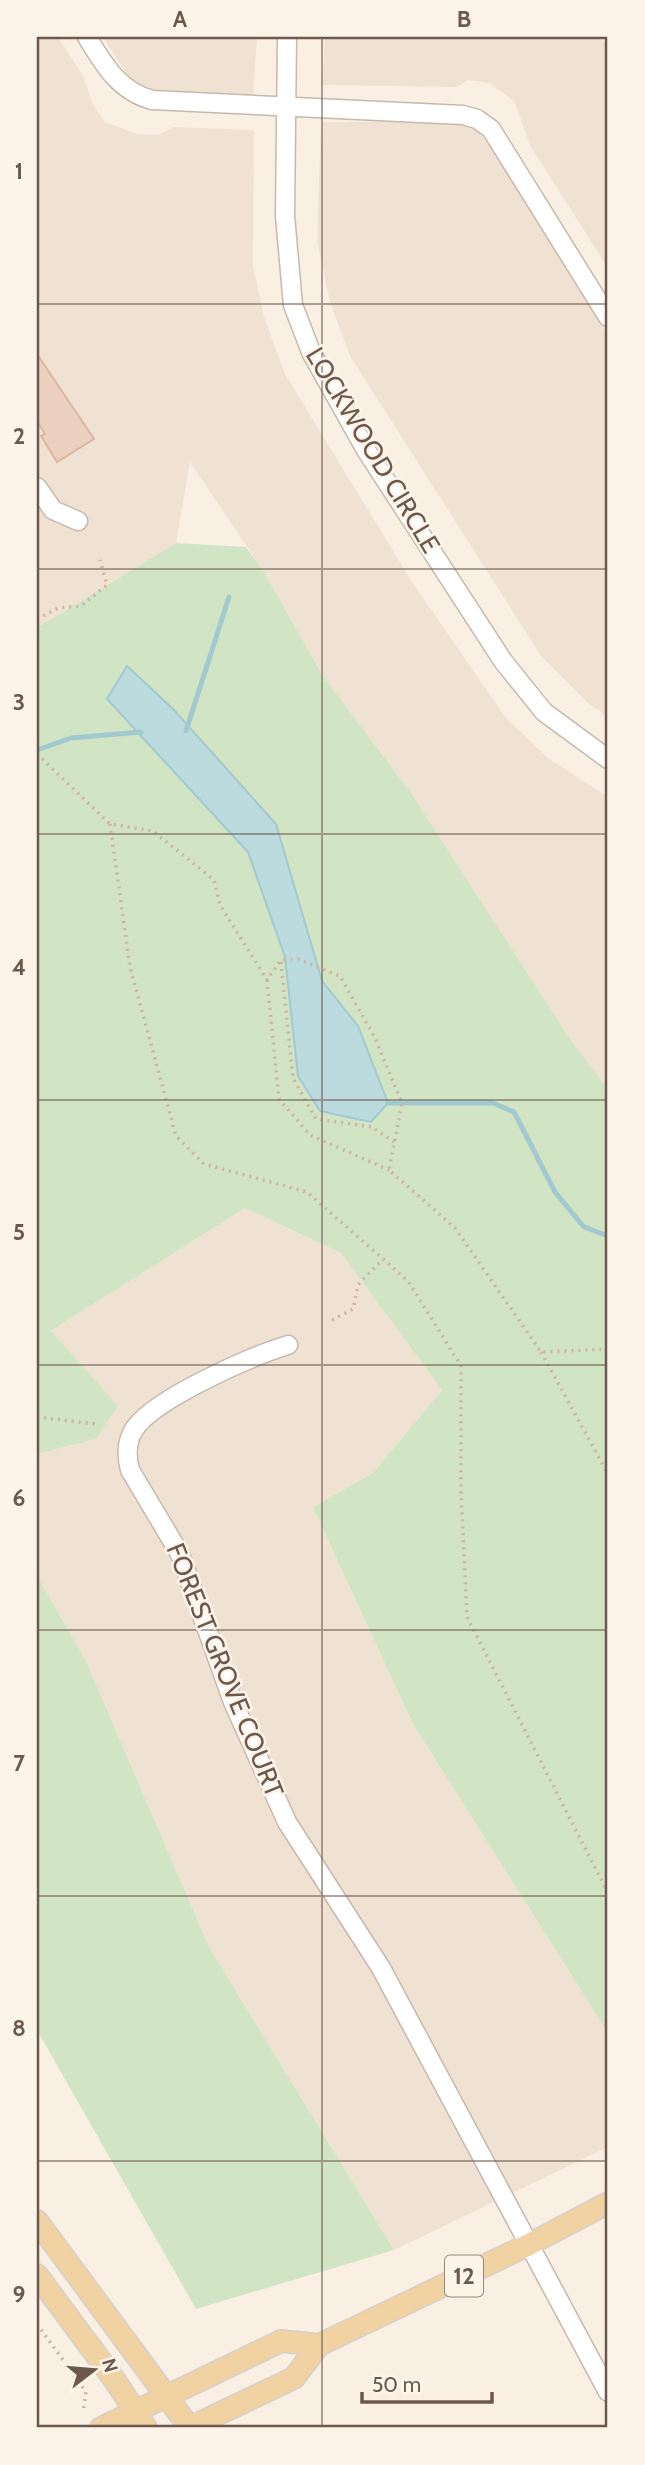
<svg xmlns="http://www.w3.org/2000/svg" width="645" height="2465" font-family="Cabin,sans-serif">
<rect width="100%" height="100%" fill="#f9f0e3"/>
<!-- residential -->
<path fill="#efe2d3" d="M37,37H58L84,77L92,103L105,122L137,134L158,135L174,127L254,130L253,267L264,317L285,374L412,582L506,718L548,758L608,797V1089L570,1039L411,793L323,676L264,572L190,462L176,543L37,628Z
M103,37H257L253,95L146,92L129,78Z
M325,37H601L608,48V268L531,147L514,101L489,83L468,80L457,87L322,85Z
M469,121L487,142L608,335V717L589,704L541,656L350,356L330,302L317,241L321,122Z
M245,1208L341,1253L442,1390L373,1473L313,1507L413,1724L608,2033V2147L394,2250L209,1947L86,1661L37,1576V1454L96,1439L118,1406L50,1332Z"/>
<!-- green -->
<path fill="#d1e4c4" d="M176,543L246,547L264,572L323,676L411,793L570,1039L608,1089V2033L413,1724L313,1507L373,1473L442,1390L341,1253L245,1208L51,1331L118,1406L96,1439L37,1454V628Z
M37,1576L86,1661L209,1947L394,2250L196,2309L37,2030Z"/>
<!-- water -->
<path fill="#bbdbdf" stroke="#a2c9d0" stroke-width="2" d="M127,666L173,709L276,824L322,981L358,1026L388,1103L371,1122L320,1111L298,1076L285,957L248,852L107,699Z"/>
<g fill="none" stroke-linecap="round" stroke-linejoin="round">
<!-- stream -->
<path stroke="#a2c9d0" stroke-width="5" d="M186,731L229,597
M37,750L71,738L141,732
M388,1103H493L514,1112L555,1192L584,1227L608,1236"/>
</g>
<!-- building -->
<path fill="#ebcfbf" stroke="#dbb6a1" stroke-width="2" d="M37,354L94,439L57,462L41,436L45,434L37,421Z"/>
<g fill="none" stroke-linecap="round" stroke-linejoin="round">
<!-- minor casing -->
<g stroke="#c8b8ac" stroke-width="21">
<path id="minor" d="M87,37C104,65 119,91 152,100L463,115L477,119L491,129L608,317
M287,37L285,216L293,305L311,352L366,450L503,661L544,712L608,759
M37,487L53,510L78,521
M288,1345C252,1356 156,1398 135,1428C126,1441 126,1455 130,1470L180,1554L233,1702L287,1822L381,1968L608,2392"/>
</g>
<!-- major casing -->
<g stroke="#d6d0cd" stroke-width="24">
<path id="major" d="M37,2221L190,2428
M37,2275L114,2379L146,2428
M101,2428L281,2341L319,2345
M189,2428L294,2378L319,2345L528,2245L608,2203"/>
</g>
<!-- path -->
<path stroke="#cfb3a2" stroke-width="3.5" stroke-dasharray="2 5" stroke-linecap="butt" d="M37,619L58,608L81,606L107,585L100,560
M37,754L110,824L153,831L214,880L220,905L267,980L281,960L298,959L340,976L375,1038L402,1103L389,1170L455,1228L541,1352L608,1349
M110,824L130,967L176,1136L204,1164L307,1192L408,1281L461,1366V1493L467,1617L608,1893
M281,962L293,1078L316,1119L372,1127L394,1142
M267,980L279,1099L310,1135L389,1170
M332,1320L353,1309L358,1285L383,1259
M541,1352L608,1474
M37,1417L96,1424
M37,2324L86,2392L83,2412"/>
<!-- minor -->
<use href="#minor" stroke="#fff" stroke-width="18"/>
<!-- major -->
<use href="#major" stroke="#f0d2a3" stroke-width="21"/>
</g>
<!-- grid -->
<path fill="none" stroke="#6d584d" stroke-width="2" stroke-opacity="0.55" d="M322,37V2428M37,304H608M37,569H608M37,834H608M37,1100H608M37,1365H608M37,1630H608M37,1896H608M37,2161H608"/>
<g text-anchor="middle" stroke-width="5" stroke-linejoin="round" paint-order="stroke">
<!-- shield labels -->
<rect fill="#fcf4e9" stroke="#98877c" stroke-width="2" x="445" y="2255.5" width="38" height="41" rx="5"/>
<g font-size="24" font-weight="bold" fill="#6d584d">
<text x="464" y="2284">12</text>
</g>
<!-- street labels -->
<g font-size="26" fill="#6d584d" stroke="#fcf4e9">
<text transform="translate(373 450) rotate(59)" y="9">LOCKWOOD CIRCLE</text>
<text transform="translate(225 1670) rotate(68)" y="9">FOREST GROVE COURT</text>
</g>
</g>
<!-- border -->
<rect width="645" height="2465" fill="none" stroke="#fcf4e9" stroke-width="77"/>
<!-- north arrow -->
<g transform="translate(94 2370) rotate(74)" stroke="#fcf4e9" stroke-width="5" paint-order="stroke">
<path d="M0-5L12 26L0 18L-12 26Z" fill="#6d584d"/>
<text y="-10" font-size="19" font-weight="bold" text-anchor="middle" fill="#6d584d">N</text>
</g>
<!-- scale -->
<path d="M362 2392v10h130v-10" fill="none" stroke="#6d584d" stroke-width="3.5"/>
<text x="372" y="2392" font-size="21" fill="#6d584d" stroke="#fcf4e9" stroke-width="5" paint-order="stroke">50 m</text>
<rect x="38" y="38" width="568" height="2388" fill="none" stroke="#6d584d" stroke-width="2.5"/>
<g font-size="23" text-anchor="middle" font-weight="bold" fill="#6d584d">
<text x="180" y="27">A</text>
<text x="464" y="27">B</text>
<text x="19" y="179">1</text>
<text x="19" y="444">2</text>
<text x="19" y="710">3</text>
<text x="19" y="975">4</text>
<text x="19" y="1240">5</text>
<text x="19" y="1506">6</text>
<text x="19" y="1771">7</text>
<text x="19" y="2036">8</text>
<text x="19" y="2302">9</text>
</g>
</svg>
